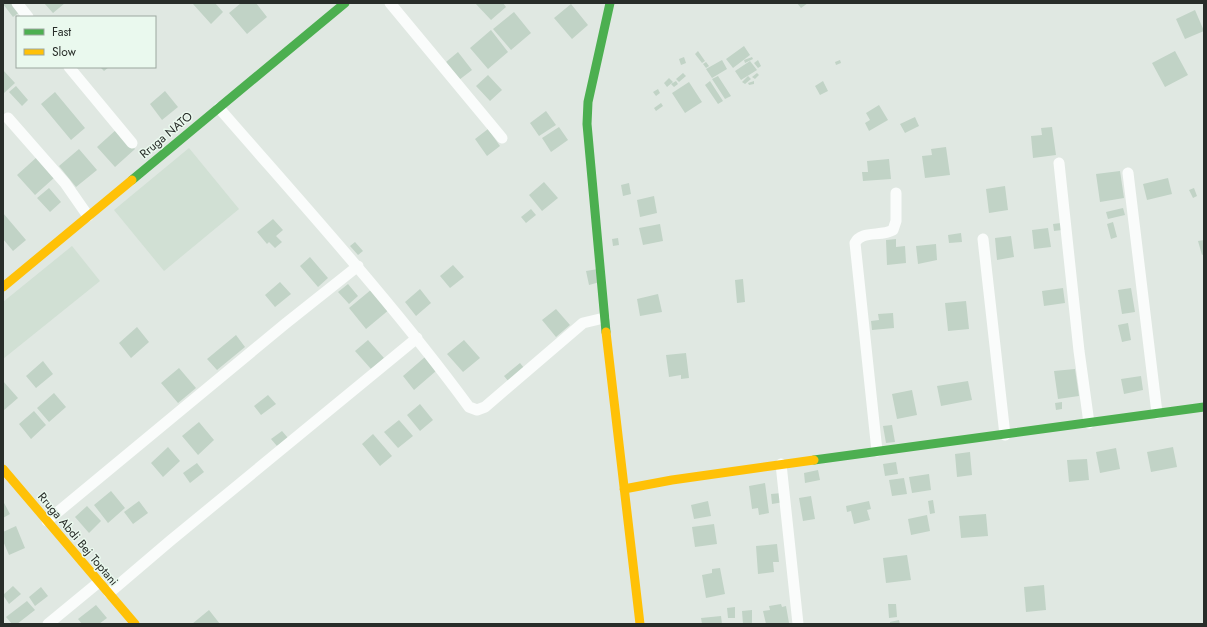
<svg xmlns="http://www.w3.org/2000/svg" width="1207" height="627" font-family="Jost,sans-serif">
<rect width="100%" height="100%" fill="#e0e8e2"/>
<!-- built -->
<path fill="#d1e0d4" d="M189,148L239,209L164,271L114,210Z
M72,246L100,281L3,359V302Z"/>
<!-- building -->
<path fill="#c1d3c6" d="M5,3H14L21,11L13,17L3,4Z
M44,3H65L53,13Z
M194,3H215L223,12L211,24L193,4Z
M241,3H256L267,17L247,34L229,13Z
M475,3H503L506,7L491,20Z
M797,3H808L801,8Z
M571,4L588,25L572,39L554,18Z
M1195,10L1204,31L1185,39L1176,19Z
M514,12L531,33L511,50L493,29Z
M491,30L508,52L488,69L470,48Z
M744,46L750,55L733,68L726,59Z
M698,51L705,61L702,63L695,54Z
M1175,51L1188,75L1165,87L1152,63Z
M458,52L472,70L459,80L446,62Z
M684,57L686,63L681,65L679,59Z
M752,57L753,59L745,63L744,60Z
M722,60L727,69L712,78L706,69Z
M758,60L761,66L758,68L754,63Z
M840,60L841,63L836,65L835,62Z
M750,61L757,70L741,80L735,71Z
M706,62L709,66L706,68L703,64Z
M100,67H109L104,71Z
M3,70L15,83L3,94Z
M683,73L686,76L679,82L676,79Z
M757,73L759,75L755,79L752,77Z
M488,75L502,90L490,101L476,86Z
M718,76L731,96L725,99L712,79Z
M748,76L751,79L745,84L742,82Z
M669,78L673,82L667,87L664,83Z
M676,81L678,84L674,87L671,84Z
M710,81L723,101L718,104L705,85Z
M754,81V84L749,85L748,83Z
M823,81L828,91L820,95L815,86Z
M689,82L702,102L685,113L672,93Z
M16,86L28,100L22,106L9,92Z
M658,89L660,93L656,96L653,92Z
M165,91L178,107L162,120L150,104Z
M55,92L85,128L71,140L41,104Z
M661,103L663,106L656,111L654,108Z
M879,105L888,120L869,131L865,123L870,120L866,113Z
M546,111L556,125L539,136L530,123Z
M915,117L919,126L905,133L900,124Z
M559,127L568,140L551,152L542,138Z
M1052,127L1056,155L1033,158L1031,136L1042,135L1041,128Z
M117,129L135,149L115,167L97,147Z
M488,129L500,146L487,156L475,139Z
M946,147L950,175L925,178L922,156L932,155L931,149Z
M79,149L97,170L76,187L59,166Z
M37,157L55,177L35,195L17,175Z
M889,159L891,179L863,181L862,172H868L867,161Z
M1120,171L1124,198L1100,202L1096,174Z
M1168,178L1172,194L1147,200L1143,184Z
M544,182L558,198L542,211L529,195Z
M629,183L631,194L623,196L621,185Z
M1005,186L1008,210L989,213L986,189Z
M49,188L61,202L50,212L37,198Z
M1194,188L1197,196L1193,198L1189,190Z
M654,196L657,213L640,217L637,200Z
M1123,208L1125,215L1108,219L1106,212Z
M531,209L536,215L526,223L521,217Z
M3,213L26,240L13,251L3,239Z
M273,219L283,230L276,236L282,242L275,248L269,242L267,244L257,232Z
M1113,222L1117,237L1111,239L1107,224Z
M1061,223L1062,230L1054,231L1053,224Z
M660,224L663,241L643,245L639,228Z
M1048,228L1051,247L1034,249L1032,230Z
M961,233L962,242L949,243L948,235Z
M1011,236L1014,257L997,260L995,238Z
M618,238L619,245L613,246L612,239Z
M896,239V247L905,246L906,263L887,265L886,240Z
M1204,240V254L1202,255L1198,241Z
M355,242L363,251L358,255L350,246Z
M936,244L937,260L918,264L916,246Z
M310,257L328,278L318,287L300,266Z
M453,265L464,277L450,288L440,276Z
M598,269L600,282L589,285L586,271Z
M743,279L745,302L737,303L735,280Z
M280,282L291,294L275,307L265,295Z
M348,284L358,296L349,304L338,292Z
M1063,288L1065,303L1044,306L1042,291Z
M1131,288L1135,312L1122,314L1118,290Z
M372,289L390,309L366,329L349,308Z
M420,289L431,303L416,316L405,302Z
M658,294L662,312L640,316L637,299Z
M966,301L969,329L948,331L945,303Z
M556,309L570,325L556,337L542,320Z
M893,313L894,328L872,330L871,321L879,320L878,314Z
M1128,323L1131,340L1122,342L1118,325Z
M137,327L149,342L131,358L119,343Z
M236,335L245,347L217,370L207,359Z
M368,340L384,358L371,369L355,351Z
M464,340L480,358L463,372L447,354Z
M686,353L689,378L681,379V375L669,377L666,355Z
M425,357L436,371L414,390L403,376Z
M43,361L53,374L36,388L26,376Z
M520,363L525,369L509,382L504,376Z
M179,368L196,388L178,403L161,383Z
M1075,369L1079,396L1058,399L1054,371Z
M1141,376L1143,390L1124,394L1121,379Z
M3,381L18,398L3,411Z
M968,381L972,400L941,406L937,386Z
M912,390L917,415L897,419L892,394Z
M54,393L66,407L49,422L37,408Z
M268,395L276,404L261,415L254,406Z
M1062,402V409L1056,410L1055,403Z
M420,404L433,420L420,431L407,415Z
M34,411L46,425L31,439L19,424Z
M399,420L413,436L398,448L384,432Z
M199,422L214,440L198,455L182,436Z
M892,425L895,442L886,443L883,426Z
M282,431L288,438L277,446L271,439Z
M373,434L392,456L380,466L362,444Z
M168,447L180,461L163,477L151,463Z
M1173,447L1177,467L1151,472L1147,452Z
M1116,448L1120,469L1100,473L1096,452Z
M970,452L972,475L957,477L955,454Z
M1087,459L1089,480L1069,482L1067,460Z
M896,462L898,474L885,476L883,464Z
M197,463L204,472L190,483L183,473Z
M818,470L820,480L805,483L804,473Z
M929,474L931,490L912,493L909,477Z
M904,478L907,494L892,496L889,480Z
M765,483L769,513L759,515L758,508L752,509L749,486Z
M111,491L125,508L108,523L94,505Z
M782,493L784,502L772,504L771,494Z
M811,496L815,519L803,521L799,498Z
M933,500L935,513L930,514L928,501Z
M3,501L10,514L3,518Z
M139,501L148,513L133,524L124,512Z
M708,501L711,516L694,519L691,505Z
M869,501L871,509L867,510L870,520L854,524L851,511L847,512L846,506Z
M87,506L101,521L89,533L75,517Z
M986,514L988,536L961,538L959,516Z
M927,515L930,531L911,535L908,519Z
M714,524L717,544L695,547L692,527Z
M16,526L25,548L9,555L3,541V532Z
M777,544L779,562H773L774,572L758,574L756,546Z
M907,555L911,580L886,583L883,558Z
M720,568L725,594L706,598L702,575L712,573V569Z
M1044,585L1046,610L1026,612L1024,587Z
M13,586L21,594L9,604L3,595Z
M41,587L48,596L35,606L29,597Z
M27,601L35,610L17,624H12L6,617Z
M781,604L782,607L786,606L789,623L766,624L763,611L770,610L769,606Z
M888,604H896L897,617L889,618Z
M96,605L107,618L99,624H82L78,619Z
M735,607V618H728L727,608Z
M209,610L220,624H192Z
M752,610V624H743L742,611Z
M721,616L722,624H702L701,618Z
M899,620L900,624H890V622Z"/>
<g fill="none" stroke-linecap="round" stroke-linejoin="round">
<!-- street -->
<path stroke="#fafcfb" stroke-width="11" d="M17,3L28,17
M390,3L502,138
M69,67L132,143
M219,108C304,206 392,302 469,407L477,410L485,407L583,323L604,318
M8,118L65,183L88,216
M1059,163L1079,351L1089,423
M1128,173L1157,413
M983,239L1005,435
M877,451L855,243C861,230 881,237 893,230L896,221V193
M781,464L798,624
M47,521L285,324L358,266
M109,593L170,541L417,338
M48,624L99,582"/>
<!-- fast -->
<path stroke="#4caf50" stroke-width="9" d="M132,180L345,3
M606,332L587,124L588,102L610,3
M814,460L1204,407"/>
<!-- slow -->
<path stroke="#ffc107" stroke-width="9" d="M3,287L132,180
M606,332L640,624
M3,469L135,624
M624,489L672,480L814,460"/>
</g>
<g text-anchor="middle" stroke-width="3" stroke-linejoin="round" paint-order="stroke">
<!-- street labels -->
<g font-size="12" fill="#282d29" stroke="#eaf9ee">
<text transform="translate(166 135) rotate(-40)" y="4">Rruga NATO</text>
<text transform="translate(78 539) rotate(50)" y="4">Rruga Abdi Bej Toptani</text>
</g>
</g>
<!-- border -->
<rect width="1207" height="627" fill="none" stroke="#282d29" stroke-width="8"/>
<!-- legend -->
<rect x="16" y="16" width="140" height="52" fill="#eaf9ee" stroke="#9ca79f"/>
<rect x="24" y="29" width="20" height="6" fill="#4caf50" stroke="#9ca79f"/>
<text x="52" y="36" font-size="12" fill="#282d29">Fast</text>
<rect x="24" y="49" width="20" height="6" fill="#ffc107" stroke="#9ca79f"/>
<text x="52" y="56" font-size="12" fill="#282d29">Slow</text>
</svg>
